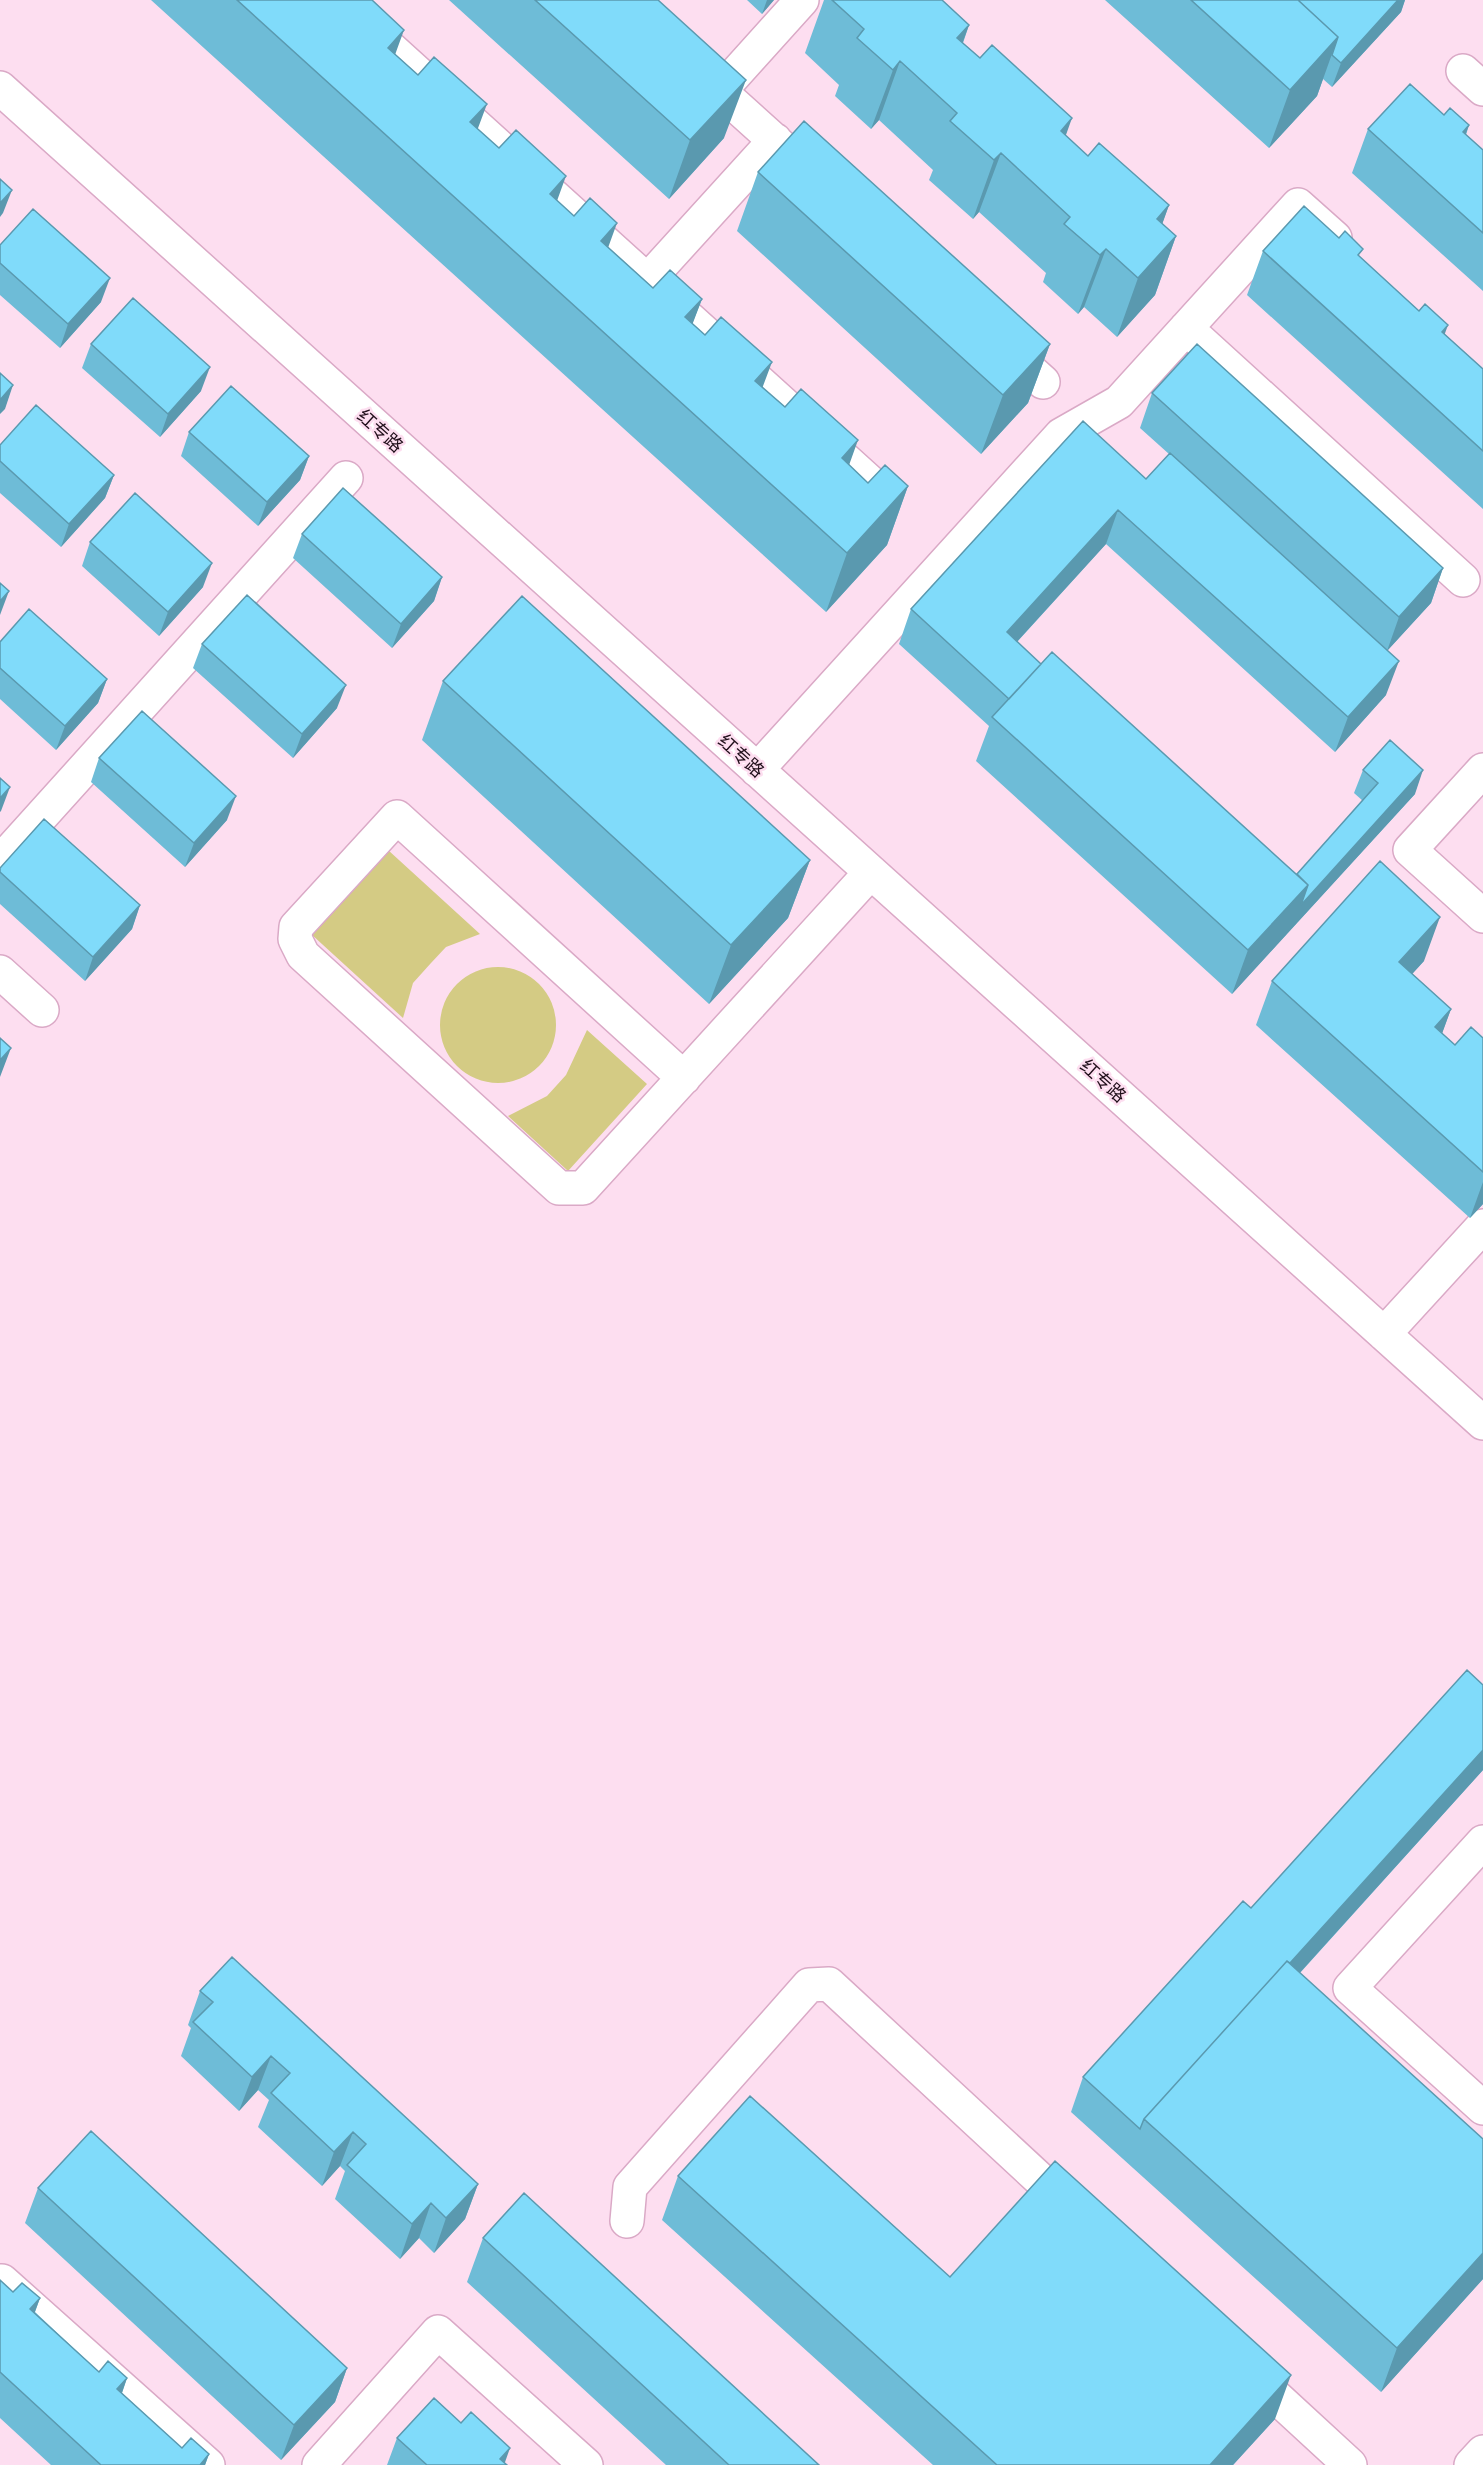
<svg xmlns="http://www.w3.org/2000/svg" width="1483" height="2465" font-family="Inter,'Noto Sans SC',sans-serif">
<rect width="100%" height="100%" fill="#fddef0"/>
<!-- green -->
<path fill="#d4cb84" d="M388,850L480,934L446,947L431,963L413,983L403,1018L311,934Z
M440 1025a58 58 0 1 1 116 0a58 58 0 1 1-116 0Z
M587,1030L647,1084L568,1171L508,1116L547,1096L566,1075Z"/>
<g fill="none" stroke-linecap="round" stroke-linejoin="round">
<!-- minor casing -->
<g stroke="#daa9c6" stroke-width="36">
<path id="minor" d="M337,0L882,493
M1463,71L1483,89
M703,76L814,176
M0,88L1483,1423
M720,91L802,0
M647,281L775,140
M1186,328L1463,580
M1004,347L1043,382
M757,770L1061,435L1119,402L1298,205L1335,238
M1483,770L1410,850L1483,916
M0,862L346,478
M0,972L42,1010
M684,1078L397,817L296,927L295,939L303,955L559,1188H583L871,872
M1384,1334L1483,1226
M1483,1842L1350,1988L1483,2108
M627,2221L630,2187L809,1985L829,1984L1072,2209
M2,2281L208,2465
M1249,2372L1350,2465
M319,2465L438,2332L586,2465
M1471,2465L1483,2452"/>
</g>
<!-- minor -->
<use href="#minor" stroke="#fff" stroke-width="33"/>
</g>
<!-- wall -->
<path fill="#6ebcd7" d="M151,0H372L395,54L557,201L653,288L702,299L692,324L868,483L908,486L887,545L826,612Z
M449,0H658L724,138L669,199Z
M747,0H774L762,14Z
M824,0H942L969,25L963,43L1088,156L1169,205L1162,224L1176,236L1155,295L1117,337L1084,307L1078,314L1043,282L1046,273L979,212L973,219L929,180L933,170L879,120L871,129L835,96L839,85L805,53Z
M1105,0H1405L1401,12L1332,87L1323,79L1317,96L1269,148Z
M1444,115L1469,125L1466,135L1483,150V291L1352,173L1368,129Z
M758,172L1050,344L1028,403L981,454L737,231Z
M0,245L101,302L60,348L0,295Z
M1263,251L1360,257L1483,369V509L1247,295Z
M91,344L201,391L160,437L82,368Z
M1152,393L1443,568L1431,603L1387,651L1386,695L1335,752L1106,544L1017,642L1041,664L1297,874L1363,801L1354,793L1363,770L1415,794L1232,994L976,761L989,726L899,644L911,609L1146,479L1169,454L1140,428Z
M189,432L309,456L300,480L258,526L181,456Z
M0,445L114,475L105,498L61,547L0,493Z
M302,534L442,577L434,601L392,648L293,558Z
M90,542L203,587L159,636L82,566Z
M0,642L107,679L98,703L56,750L0,699Z
M202,644L337,708L293,758L193,668Z
M443,681L810,860L788,918L709,1004L422,740Z
M99,758L227,820L185,867L91,782Z
M0,868L140,905L132,929L85,981L0,904Z
M1424,961L1412,974L1451,1009L1442,1033L1455,1045L1483,1038V1204L1470,1218L1256,1025L1272,981Z
M1483,1685V1770L1300,1973L1483,2139V2279L1381,2392L1071,2112L1083,2077L1251,1908Z
M200,1991L478,2184L465,2219L434,2253L419,2238L400,2259L335,2199L345,2171L340,2166L322,2186L258,2127L269,2100L258,2090L239,2111L181,2056L191,2028L188,2025Z
M678,2176L950,2277L1275,2419L1233,2465H933L662,2220Z
M38,2188L347,2368L335,2402L281,2460L25,2223Z
M483,2238L819,2465H666L467,2282Z
M0,2280L13,2292L40,2298L35,2312L99,2372L127,2378L122,2393L182,2448L209,2454L205,2465H51L0,2418Z
M461,2423L507,2465H387L397,2438Z"/>
<!-- shaded-wall -->
<path fill="#5a99af" d="M767,0H774L762,14Z
M1398,0H1405L1401,12L1332,87L1341,63Z
M969,25L948,83L957,38Z
M404,30L383,88L388,48Z
M1338,37L1317,96L1269,148L1290,90Z
M900,61L879,120L871,129L893,70Z
M746,80L724,138L669,199L690,140Z
M487,104L465,163L470,122Z
M1072,118L1051,177L1039,190L1061,131Z
M1469,125L1453,169L1463,132Z
M1001,153L979,212L973,219L994,160Z
M566,176L545,234L550,194Z
M12,190L3,213L0,217V203Z
M1169,205L1148,264L1136,278L1157,219Z
M617,223L596,281L601,241Z
M1176,236L1155,295L1117,337L1138,278Z
M1106,249L1084,307L1078,314L1100,255Z
M110,278L101,302L60,348L68,324Z
M702,299L680,357L685,317Z
M1448,325L1432,369L1442,332Z
M1050,344L1028,403L981,454L1003,395Z
M772,362L750,421L755,381Z
M210,367L201,391L160,437L168,414Z
M13,385L5,409L0,414V400Z
M858,440L837,499L842,458Z
M309,456L300,480L258,526L267,502Z
M114,475L105,498L61,547L69,524Z
M908,486L887,545L826,612L847,553Z
M1118,510L1106,544L994,667L1007,632Z
M212,563L203,587L159,636L168,612Z
M1443,568L1431,603L1387,651L1399,617Z
M442,577L434,601L392,648L401,624Z
M9,591L0,615V601Z
M1399,661L1386,695L1335,752L1348,717Z
M107,679L98,703L56,750L65,726Z
M346,685L337,708L293,758L302,734Z
M1423,770L1415,794L1232,994L1248,950L1308,885Z
M10,787L1,811L0,812V798Z
M236,796L227,820L185,867L194,843Z
M810,860L788,918L709,1004L731,945Z
M140,905L132,929L85,981L93,957Z
M1440,917L1424,961L1383,1006L1399,962Z
M1451,1009L1435,1053V1027Z
M11,1048L0,1077V1060Z
M1483,1182V1204L1470,1218Z
M1483,1750V1770L1157,2131L1146,2122Z
M271,2056L258,2090L239,2111L252,2077Z
M353,2132L340,2166L322,2186L334,2152Z
M478,2184L465,2219L434,2253L446,2218Z
M431,2203L419,2238L400,2259L412,2224Z
M1483,2253V2279L1381,2392L1397,2348Z
M40,2298L27,2333L30,2309Z
M347,2368L335,2402L281,2460L294,2425Z
M1291,2375L1275,2419L1233,2465H1210Z
M127,2378L115,2413L117,2389Z
M510,2448L504,2465L500,2459Z
M209,2454L205,2465H199Z"/>
<!-- building -->
<path fill="#80dbfa" stroke="#5a99af" stroke-width="1.5" d="M237,0H372L404,30L388,48L418,75L434,57L487,104L470,122L499,148L516,130L566,176L550,194L574,216L590,198L617,223L601,241L653,288L670,270L702,299L685,317L705,335L721,317L772,362L755,381L785,407L801,389L858,440L842,458L868,483L885,465L908,486L847,553Z
M535,0H658L746,80L690,140Z
M832,0H942L969,25L957,38L980,58L992,45L1072,118L1061,131L1088,156L1099,143L1169,205L1157,219L1176,236L1138,278L1106,249L1100,255L1064,224L1070,217L1001,153L994,160L950,121L957,113L900,61L893,70L857,38L864,29Z
M1191,0H1298L1338,37L1290,90Z
M1298,0H1398L1341,63L1332,55L1338,37Z
M1410,84L1444,115L1450,108L1469,125L1463,132L1483,150V233L1368,129Z
M804,121L1050,344L1003,395L758,172Z
M0,179L12,190L0,203Z
M1304,206L1339,238L1345,231L1363,249L1358,255L1419,311L1425,304L1448,325L1442,332L1483,369V451L1263,251Z
M33,209L110,278L68,324L0,263V245Z
M133,298L210,367L168,414L91,344Z
M1197,344L1443,568L1399,617L1152,393Z
M0,373L13,385L0,400Z
M231,386L309,456L267,502L189,432Z
M36,405L114,475L69,524L0,461V445Z
M1083,421L1146,479L1170,453L1399,661L1348,717L1118,510L1007,632L1041,664L1009,699L911,609Z
M343,488L442,577L401,624L302,534Z
M135,493L212,563L168,612L90,542Z
M0,583L9,591L0,601Z
M247,595L346,685L302,734L202,644Z
M522,596L810,860L731,945L443,681Z
M29,609L107,679L65,726L0,668V642Z
M1052,652L1308,885L1248,950L992,717Z
M142,711L236,796L194,843L99,758Z
M1390,740L1423,770L1301,905L1308,885L1297,874L1378,783L1363,770Z
M0,778L10,787L0,798Z
M44,819L140,905L93,957L0,872V868Z
M1380,861L1440,917L1399,962L1451,1009L1435,1027L1455,1045L1471,1027L1483,1038V1172L1272,981Z
M0,1038L11,1048L0,1060Z
M1467,1670L1483,1685V1750L1290,1963L1287,1961L1144,2119L1140,2129L1083,2077L1243,1901L1251,1908Z
M232,1957L478,2184L446,2218L431,2203L412,2224L347,2165L366,2144L353,2132L334,2152L271,2093L290,2073L271,2056L252,2077L193,2022L213,2002L200,1991Z
M1287,1961L1483,2139V2253L1397,2348L1144,2119Z
M750,2096L950,2277L1055,2161L1291,2375L1210,2465H997L678,2176Z
M91,2131L347,2368L294,2425L38,2188Z
M524,2193L819,2465H729L483,2238Z
M0,2280L13,2292L22,2283L40,2298L30,2309L99,2372L108,2361L127,2378L117,2389L182,2448L191,2438L209,2454L200,2465H101L0,2372Z
M434,2398L461,2423L471,2412L510,2448L500,2459L507,2465H427L397,2438Z"/>
<g text-anchor="middle" stroke-width="5" stroke-linejoin="round" paint-order="stroke">
<!-- street labels -->
<g font-size="18" fill="#1f0e19" stroke="#fddef0">
<text transform="translate(380 431) rotate(42)" y="6">红专路</text>
<text transform="translate(741 756) rotate(42)" y="6">红专路</text>
<text transform="translate(1103 1081) rotate(42)" y="6">红专路</text>
</g>
</g>
</svg>
